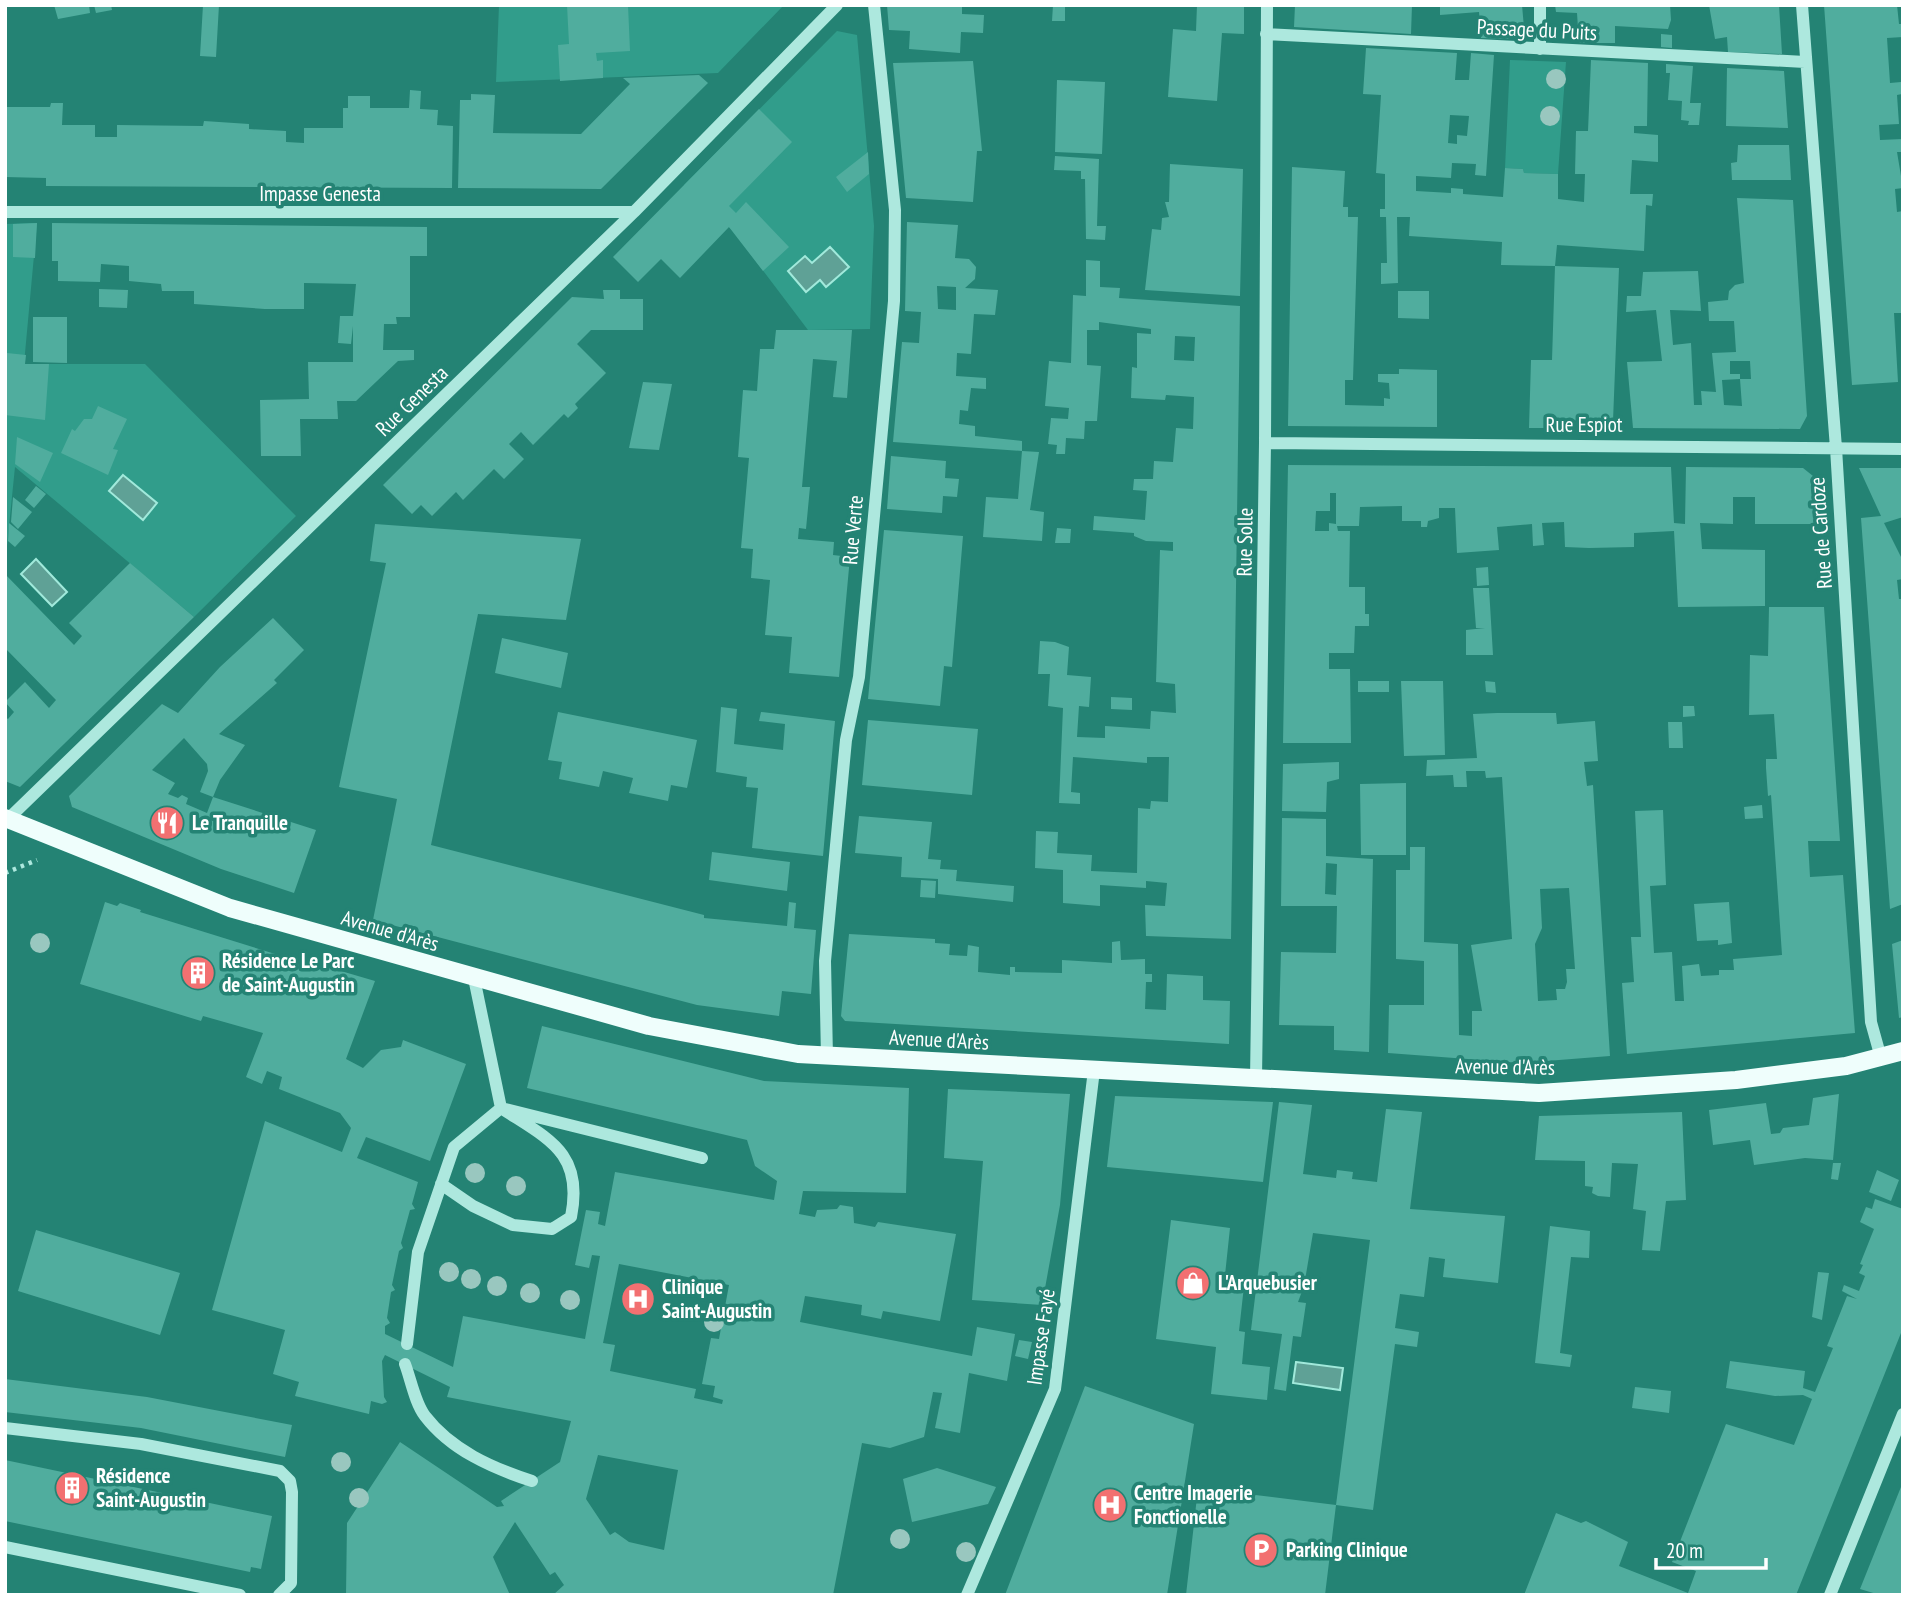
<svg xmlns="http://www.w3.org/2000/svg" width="1908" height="1600" font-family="'PT Sans Narrow',sans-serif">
<rect width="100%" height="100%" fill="#248374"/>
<!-- green -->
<path fill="#319d8b" d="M499,5H784L718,73L496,82Z
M837,31L857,35L874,226L870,329L808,330L733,231L684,185Z
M1510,60L1566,62L1558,174L1524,173L1523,169L1505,168Z
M37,223L24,364H145L296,516L194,617L15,467L5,566V224Z"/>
<!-- water -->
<path fill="#5fa196" stroke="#a1e9db" stroke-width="2" d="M830,247L849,267L826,287L820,280L806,292L788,271L805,256L812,263Z
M123,475L157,503L143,520L109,491Z
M36,559L67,592L52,606L21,574Z
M1296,1362L1343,1368L1340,1390L1293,1383Z"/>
<!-- building -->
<path fill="#50ad9e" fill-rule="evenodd" d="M54,5H89L90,13L58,19Z
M94,5H111L112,10L96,13Z
M203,5H219L216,57L200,56Z
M567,5H628L630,51L596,53L597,61L603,60V78L560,81L558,45L569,44Z
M887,5H962V14L984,15L983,33L961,32L960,53L909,49L910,31L889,30Z
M1053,5H1065V21H1052Z
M1197,5H1244V34L1222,33L1217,101L1168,97L1173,29L1196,31Z
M1295,5H1412L1411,34L1294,27Z
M1440,5H1522L1525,39L1481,38L1479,12L1440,15Z
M1555,5H1670L1671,20L1668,29L1615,26V43H1579L1577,13L1556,12Z
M1709,5H1779L1782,54L1728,52L1727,37L1715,39Z
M1824,5H1897L1899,24H1903V37L1887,38L1890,83L1901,82L1902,94L1897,95L1899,124L1879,125L1880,140L1903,139V152H1897L1903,188L1895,189L1897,212L1903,211V313H1894L1898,382L1852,385Z
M1661,34L1672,35V48L1661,47Z
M1366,48L1457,53L1455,80H1469L1471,53L1494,55L1486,176L1475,175L1476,164L1452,163L1451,178L1416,176V191L1451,193V188L1463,189V194L1503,197L1505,168L1523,169L1524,173L1558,174V199L1584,202L1585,174H1575L1576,131H1588L1591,60L1648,63L1647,126H1634V133L1658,135V162L1632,160L1630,194H1653L1652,206L1646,205L1644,251L1557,245L1555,266L1619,268L1613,421L1552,420V428H1529L1531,360H1552L1555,266L1501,265L1502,242L1409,236L1410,217H1397L1398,283L1381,284V263H1387L1386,217H1380V209H1385V174L1376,173L1381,95L1363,94ZM1450,115L1469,116L1467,136L1457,135V144L1448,143Z
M973,61L982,151H977L973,202L906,198L893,63Z
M1666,64L1693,66L1690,103H1701L1699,125H1688L1689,121L1681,120L1682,101L1668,100L1670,73H1666Z
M1727,68L1784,71L1788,128L1726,126Z
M699,75L708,83L601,189L458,188L460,100H471V94L495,95L493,133L581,134L630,84L623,78Z
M1057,80L1105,82L1102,154L1055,152Z
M410,90L421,91L420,109L438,110L437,125L453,126L452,188L46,186V178L5,177V107H50L51,103H63L62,125H95V137H117V125L203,126L204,121L249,124V129L286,131V142L304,143V128H343V108H348V96H370V108H409Z
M759,109L792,142L729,206L736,213L746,202L789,247L763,271L729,227L680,278L661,259L638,282L613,257Z
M1738,145H1789L1791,180H1732L1731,163L1737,162Z
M868,152L869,174L847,192L836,177Z
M1055,156L1099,159L1097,226H1106L1105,240L1086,239L1085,179H1081V171L1054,170Z
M1170,164L1243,169L1240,296L1145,290L1152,229L1161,230L1162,218L1169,217L1165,202H1169Z
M1292,167L1345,171L1343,207H1348V217H1358L1353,380H1345V405L1384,406V398L1390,399L1389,383L1378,382V374H1399V369L1437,370V427L1288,426Z
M1737,198L1793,200L1807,416L1800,429L1633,428L1627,362L1662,361L1656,310L1626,312L1627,296H1641L1643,272L1698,271L1701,311L1670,310L1673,345L1691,343L1694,405H1702L1701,391L1716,392L1712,353L1736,352L1734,321H1709L1708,302L1728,300L1729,291L1735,285L1744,283ZM1730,361H1750L1751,379H1740L1742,406L1724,405L1722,380L1740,379V374H1730Z
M907,222L958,225L955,258L969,259L976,267L975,279L965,288L998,290L995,315L974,314L971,354L957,353L956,376L986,378V389L971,388L968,411L960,410L959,424L975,426V436L1022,441V451L1039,452L1030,510L1044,512L1042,541L983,537L986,497L1018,499L1022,451L893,442L902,342L919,343L921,312L905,311ZM937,286L956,287V310L938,309Z
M37,223L35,258L13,257V224Z
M52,223L427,227V256H410V317H396L397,324H384L383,350H414V360L398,361L356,401H337L338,419H300L301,456H261L260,400L309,399L308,362H353V326L351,344L338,343L340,316H353L356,284L304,283V309H265L194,304V291H162L161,284L129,281V266L101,264L100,282L58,281V261H52Z
M1086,260L1100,261V287L1120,288L1119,298L1240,306L1231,939L1146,936L1145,905L1165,906L1167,883L1146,881V888L1100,885V906L1063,903V870L1035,868L1036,831L1058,832L1057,853L1092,855L1091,871L1137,873L1138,808L1150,809L1151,801L1168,802L1169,757H1147V763L1073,757L1071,792L1080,793V804L1059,803L1063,708L1048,706L1050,674H1038L1040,641L1055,642L1069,647L1067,675L1091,677L1089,707L1079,706L1077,737L1105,738V726L1150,729L1151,711L1176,713L1175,684L1156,682L1160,550L1173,551V542L1146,541L1134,536V533L1093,530L1094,516L1145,520L1147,491L1133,490L1134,479H1153L1154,461L1173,462L1176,428L1193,429L1194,397L1166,395L1165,400L1131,398L1132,367L1137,368V333L1151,334V329L1099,322V330H1087V365L1101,366L1097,421H1085L1084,439L1066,438L1065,454H1056L1057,445L1048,444L1051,418L1068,419L1069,408L1045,406L1049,361L1071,363L1073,295L1086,296ZM1175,336L1195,337L1194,361L1174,360Z
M99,289L128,290L127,308L99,307Z
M603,290H620V299H643V330H591L577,344L606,373L575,404L578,408L568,418L564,414L533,445L521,432L509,444L524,459L504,479L494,469L463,500L456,492L432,516L421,505L412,514L383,485L572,297L604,299Z
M1398,291H1429V319L1398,318Z
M33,317H67V363L33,362Z
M776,330H852L847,398L833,397L837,361L813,359L802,487H810L806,529L799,528L798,539L834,542L833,555L850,557L839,677L789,673L792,637L765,635L770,580L751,578L753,549L741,548L749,458L738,457L743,390L757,391L760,349H774Z
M7,353L26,355L25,364H49L45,420L5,415Z
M643,382L672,384L659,450L629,448Z
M98,406L127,419L113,449L118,450L108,475L61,453L72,429L75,431L84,419H92Z
M17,437L53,453L40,482L15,464Z
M891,456L946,461L945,478L959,479L957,497L943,496L942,513L887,509Z
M1288,465L1671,467L1674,523L1685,524L1686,467L1803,468L1813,476L1817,524H1755V497H1733V524L1700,523L1702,549L1765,550V606L1678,607L1674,531L1634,533V547L1589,548L1565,547L1564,522L1542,523L1544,545L1533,546L1532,524L1497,527L1499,550L1457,553L1455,508H1439V518L1428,521L1427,527H1421V521H1402V506L1360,507L1359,526H1337L1338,531H1350L1349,587H1365V614H1369V626H1355L1354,653H1329V669H1350L1351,743H1283ZM1330,493H1336V524L1329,523V531H1315L1316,511H1330Z
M1859,468H1903V517L1884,523L1903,561V579L1897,580L1899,599H1903V904L1890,909L1861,518L1881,516Z
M36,486L46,494L34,508L25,500Z
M13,497L32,512L18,529L11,522Z
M9,523L25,536L15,547L8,541Z
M375,524L581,539L566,620L478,614L431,845L704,915V918L787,926L789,902L796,903L794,928L816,930L811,994L782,991L779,1016L697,1005L373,920L397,799L339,787L386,563L370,561Z
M1057,528L1071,529L1070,543H1055Z
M884,530L963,536L952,667L944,666L940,706L868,699Z
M130,563L194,617L20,787L5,781V717L8,719L14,712L5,702L25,682L49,708L56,700L5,648V574L74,645L82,636L69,623Z
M1488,567L1489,585L1477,586L1476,568Z
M1473,588H1489L1493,655H1466V630L1485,628H1476Z
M1769,607H1824L1840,841H1808L1810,877L1843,875L1855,1033L1627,1054L1622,983L1634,982L1631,937H1641L1635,811L1663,810L1666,885L1650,886L1653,936L1654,953L1672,952L1675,1001H1684L1682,966L1699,964L1701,976L1719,975V970H1734L1733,959L1782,955L1771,795L1768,796L1766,768V759H1777L1774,714L1749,715L1750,655L1768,656Z
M273,618L304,650L274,680L277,683L219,734L245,745L220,780L213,797L200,792L208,771L207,764L184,738L152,770L175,783L168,794L178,798L182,795L188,798L186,804L207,813L213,797L316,830L294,893L221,869L72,807L69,796L162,704L178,713L220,667Z
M502,638L568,653L561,688L495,673Z
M1358,681H1389V692H1358Z
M1401,681H1443L1445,755L1404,756Z
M1485,681L1495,682L1496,693L1486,692Z
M1111,697L1132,698V710L1111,709Z
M1683,706H1694L1695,716L1683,717Z
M721,707L737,709L734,744L783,750L785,724L759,721L761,712L835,721L823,856L752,848L758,788L746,787L747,777L716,772Z
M558,712L697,740L687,788L671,785L668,801L629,793L633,778L603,771L599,787L559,779L562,762L548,760Z
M1497,713H1556L1557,724L1595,721L1598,761L1584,762L1587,786L1593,785L1610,1056L1521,1063L1388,1053L1389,1005H1424V961L1396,959V870H1410V847H1425L1424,942L1458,944L1459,1035L1472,1036V1011H1482L1471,945L1512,939L1502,777L1486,778L1485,771H1466L1467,787H1454L1453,775L1426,776L1427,760L1477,758L1473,714ZM1569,888L1575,969H1566L1567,982L1565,989H1556L1557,1000L1538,1001L1535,944L1542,928L1540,889Z
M868,720L978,729L972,795L862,785Z
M1668,722H1682L1683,748H1669Z
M1339,762V779L1327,782L1326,812L1282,811L1283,764Z
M1406,783V855H1361L1360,784Z
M1762,805L1763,818L1745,819L1744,807Z
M859,816L932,822L928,859L941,860L940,869L957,870L956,881L1014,886L1013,902L938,894V879L901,877L902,857L855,853Z
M1282,818L1326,819V856L1373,859L1369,1052L1334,1050V1026L1279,1025L1281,952L1336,953L1337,906H1281ZM1326,863L1337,864L1336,895L1325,894Z
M712,852L790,862L787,891L709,880Z
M921,880L936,881L935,898L920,897Z
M105,902L117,906L120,903L141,910L140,912L285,957L286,960L300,962V959L375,981L346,1059L363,1068L381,1050L401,1047L403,1040L466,1064L430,1161L366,1137L357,1158L418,1182L412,1204L415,1209L410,1210L401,1243L403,1248L399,1251L392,1285L395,1290L391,1292L387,1318L390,1323L385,1326V1334L453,1367L463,1316L585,1339L600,1256L592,1255L589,1268L575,1265L586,1210L600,1212L598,1224L605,1226L615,1172L774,1200L777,1181L755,1166L747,1140L527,1088L542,1026L764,1081L909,1088L906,1193L803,1191L799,1214L815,1217L817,1210L837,1209L840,1205L853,1207L854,1223L875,1227L878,1222L956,1234L940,1321L883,1311L881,1319L861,1315L862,1305L805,1296L800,1322L972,1356L977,1327L1015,1334L1007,1381L969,1373L960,1433L935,1428L942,1393L933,1392L924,1437L890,1448L862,1443L833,1595H553L564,1585L555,1572L550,1575L515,1522L493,1557L510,1595H346L347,1523L400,1442L497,1507L504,1506L501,1501L560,1462L571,1421L447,1397L450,1387L385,1355L382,1361L384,1397L387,1402L382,1404L371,1401L369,1414L295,1396L299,1382L273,1374L285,1330L212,1310L265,1121L342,1152L351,1128L340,1113L279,1089L282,1077L267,1071L262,1084L246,1077L263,1033L203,1016L201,1021L80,984ZM619,1264L729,1285L719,1339L711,1338L702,1384L715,1386L713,1397L723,1400L722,1404L694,1398L696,1389L610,1371L615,1345L603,1343ZM598,1455L678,1470L664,1550L629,1542L615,1532L610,1535L586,1499Z
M1729,902L1732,943L1718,945V940L1697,941L1694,904Z
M849,934L935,939V943L950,944L949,955L967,956L968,945L979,947L978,972L1010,975V967H1015V972L1062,973V960L1112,963V942L1120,941L1121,960L1145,959V974H1152V982H1146L1145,1009L1166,1010L1167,974L1203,976V1000L1230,1001L1229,1044L845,1021L841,1016Z
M1903,940V1017L1899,1018L1892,944Z
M948,1089L1070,1094L1060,1205L1042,1305L972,1300L983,1161L944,1158Z
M1839,1094L1833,1160L1805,1158L1754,1165L1750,1140L1713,1145L1709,1110L1766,1103L1771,1134L1780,1133L1783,1128L1809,1125L1813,1098Z
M1115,1096L1273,1102L1263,1182L1107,1167Z
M1279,1102L1312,1105L1303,1174L1336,1178L1337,1170L1353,1172L1352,1179L1377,1182L1386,1109L1422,1112L1410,1209L1505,1216L1498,1283L1443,1277L1445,1259L1429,1257L1424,1297L1400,1294L1395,1328L1419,1332L1417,1347L1395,1344L1373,1510L1336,1505L1370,1240L1313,1233L1304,1286L1298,1302L1306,1303L1301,1337L1293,1336L1286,1391L1274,1389L1282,1334L1251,1330Z
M1682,1112L1686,1200L1666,1201L1660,1251L1642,1250L1646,1211L1633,1209L1638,1164L1612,1163L1610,1197L1598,1196L1592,1193L1593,1187L1585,1186V1161L1535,1160L1539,1116Z
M1833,1163H1841L1838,1180L1831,1179Z
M1877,1170L1899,1180L1891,1201L1869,1192Z
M1875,1199L1903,1209V1328L1796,1595H1524L1556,1513L1581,1523L1586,1521L1628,1542L1619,1566L1688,1593L1696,1571L1672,1562L1726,1424L1794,1445L1812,1399L1803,1395L1775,1396L1726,1388L1730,1361L1805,1371L1803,1388L1815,1392L1833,1348L1827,1346L1847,1296L1857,1299L1842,1291L1844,1285L1859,1291L1865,1276L1859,1273L1863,1265L1860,1264L1874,1229L1860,1222L1866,1207L1872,1209Z
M1171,1220L1230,1228L1225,1275L1245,1277L1239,1331L1245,1332L1242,1364L1270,1367L1267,1400L1211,1394L1216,1347L1156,1339Z
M1550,1226L1590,1231L1589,1258L1571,1257L1560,1353L1572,1355L1570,1367L1535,1363Z
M36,1230L180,1273L160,1335L18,1291Z
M1818,1272L1829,1273L1822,1320L1812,1317Z
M1019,1340L1032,1342L1028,1359L1015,1356Z
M5,1379L147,1397L292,1425L285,1457L141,1428L5,1412Z
M1085,1386L1194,1424L1167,1595H1005Z
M1635,1387L1671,1391L1669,1413L1632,1408Z
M5,1460L272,1516L261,1569L251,1567L250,1572L5,1521Z
M937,1468L996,1487L988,1504L912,1522L903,1479Z
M1903,1482V1595H1880L1860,1589Z
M1198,1488L1336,1505L1325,1595H1186Z"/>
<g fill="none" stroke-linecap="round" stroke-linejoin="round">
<!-- path -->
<path stroke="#ade8de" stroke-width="4.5" stroke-dasharray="3.5 5" stroke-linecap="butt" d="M5,873L37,860"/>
<!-- minor -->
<path stroke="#ade8de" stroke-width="12" d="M1802,5L1836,448L1871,1022L1881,1058
M1266,34L1805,62
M1540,49V5
M5,212H634
M1265,443L1903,449
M5,822L634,212L837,5
M474,978L501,1108L702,1158
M827,1057L825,961L846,740L859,677L894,301L895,210L874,5
M1256,1079L1265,443L1267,5
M407,1344L418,1252L454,1147L501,1108C548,1139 584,1152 571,1217L552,1229L513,1225L473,1206L441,1184
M405,1364C411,1380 415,1403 425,1416C451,1450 492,1468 532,1481
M5,1428L141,1444L280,1471L290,1481L292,1492L291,1583L279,1595
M5,1547L240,1595
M967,1595L1055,1389L1094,1070
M1830,1595L1903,1414"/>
<!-- major -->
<path stroke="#effefc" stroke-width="18" d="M5,818L230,908L649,1026L798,1054L1539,1093L1736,1080L1846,1066L1903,1051"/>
</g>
<!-- trees -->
<g fill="#99c7bf">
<circle cx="1556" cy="79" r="10"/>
<circle cx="1550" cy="116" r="10"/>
<circle cx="40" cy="943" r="10"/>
<circle cx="475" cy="1173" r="10"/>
<circle cx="516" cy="1186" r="10"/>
<circle cx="449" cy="1272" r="10"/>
<circle cx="471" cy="1279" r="10"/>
<circle cx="497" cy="1286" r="10"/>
<circle cx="530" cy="1293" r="10"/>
<circle cx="570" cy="1300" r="10"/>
<circle cx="714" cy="1322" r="10"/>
<circle cx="341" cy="1462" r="10"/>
<circle cx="359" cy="1498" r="10"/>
<circle cx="900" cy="1539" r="10"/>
<circle cx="966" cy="1552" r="10"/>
</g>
<!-- icons -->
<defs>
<g id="restaurant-disc" transform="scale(1.75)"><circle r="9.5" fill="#f27071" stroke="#248374"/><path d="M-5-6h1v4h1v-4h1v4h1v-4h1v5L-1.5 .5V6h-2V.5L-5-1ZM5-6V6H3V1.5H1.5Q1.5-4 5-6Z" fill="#fff"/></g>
<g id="building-disc" transform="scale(1.75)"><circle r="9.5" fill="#f27071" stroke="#248374"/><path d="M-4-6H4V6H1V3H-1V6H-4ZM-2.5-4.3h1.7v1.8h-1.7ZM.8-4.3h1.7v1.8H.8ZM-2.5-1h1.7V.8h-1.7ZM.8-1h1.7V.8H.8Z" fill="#fff"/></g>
<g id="shop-disc" transform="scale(1.75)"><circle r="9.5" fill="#f27071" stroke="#248374"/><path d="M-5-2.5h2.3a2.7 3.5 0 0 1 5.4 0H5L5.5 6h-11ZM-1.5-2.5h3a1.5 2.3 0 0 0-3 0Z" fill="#fff"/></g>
<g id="hospital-disc" transform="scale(1.75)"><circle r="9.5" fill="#f27071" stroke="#248374"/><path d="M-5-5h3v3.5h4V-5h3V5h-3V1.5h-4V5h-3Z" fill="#fff"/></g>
<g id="parking-disc" transform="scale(1.75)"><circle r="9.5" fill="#f27071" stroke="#248374"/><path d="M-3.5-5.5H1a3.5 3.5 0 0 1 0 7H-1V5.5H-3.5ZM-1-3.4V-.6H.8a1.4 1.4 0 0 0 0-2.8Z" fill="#fff"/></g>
</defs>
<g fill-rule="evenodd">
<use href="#restaurant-disc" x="167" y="823"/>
<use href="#building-disc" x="198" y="973"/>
<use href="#shop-disc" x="1193" y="1283"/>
<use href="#hospital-disc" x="638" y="1299"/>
<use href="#building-disc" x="72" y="1488"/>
<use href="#hospital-disc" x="1110" y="1505"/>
<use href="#parking-disc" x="1261" y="1550"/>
</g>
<g text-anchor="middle" stroke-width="7" stroke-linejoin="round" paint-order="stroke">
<!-- street labels -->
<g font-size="21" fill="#fff" stroke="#248374">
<text transform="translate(1537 30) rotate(3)" y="7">Passage du Puits</text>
<text x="320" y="201">Impasse Genesta</text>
<text transform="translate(412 401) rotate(-44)" y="7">Rue Genesta</text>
<text x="1584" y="432">Rue Espiot</text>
<text transform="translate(853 530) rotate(-85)" y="7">Rue Verte</text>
<text transform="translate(1821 533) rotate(-94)" y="7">Rue de Cardoze</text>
<text transform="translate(1245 542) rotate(-89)" y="7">Rue Solle</text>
<text transform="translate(390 931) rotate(16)" y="7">Avenue d'Arès</text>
<text transform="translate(939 1040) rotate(3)" y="7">Avenue d'Arès</text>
<text transform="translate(1505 1067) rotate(1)" y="7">Avenue d'Arès</text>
<text transform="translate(1041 1337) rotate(-82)" y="7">Impasse Fayé</text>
</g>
<!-- poi labels -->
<g font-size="21" font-weight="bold" fill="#fff" stroke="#248374" text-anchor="start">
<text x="192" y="830">Le Tranquille</text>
<text x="222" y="968">Résidence Le Parc<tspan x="222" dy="24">de Saint-Augustin</tspan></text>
<text x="1218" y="1290">L'Arquebusier</text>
<text x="662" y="1294">Clinique<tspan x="662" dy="24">Saint-Augustin</tspan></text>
<text x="96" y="1483">Résidence<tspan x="96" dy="24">Saint-Augustin</tspan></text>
<text x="1134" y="1500">Centre Imagerie<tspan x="1134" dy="24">Fonctionelle</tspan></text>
<text x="1286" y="1557">Parking Clinique</text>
</g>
</g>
<!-- border -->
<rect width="1908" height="1600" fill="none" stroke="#ffffff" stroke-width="14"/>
<!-- scale -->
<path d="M1656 1558v10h110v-10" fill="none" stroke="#ffffff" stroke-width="3.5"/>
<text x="1666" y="1558" font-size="21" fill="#ffffff" stroke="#248374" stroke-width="5" paint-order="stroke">20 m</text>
</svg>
